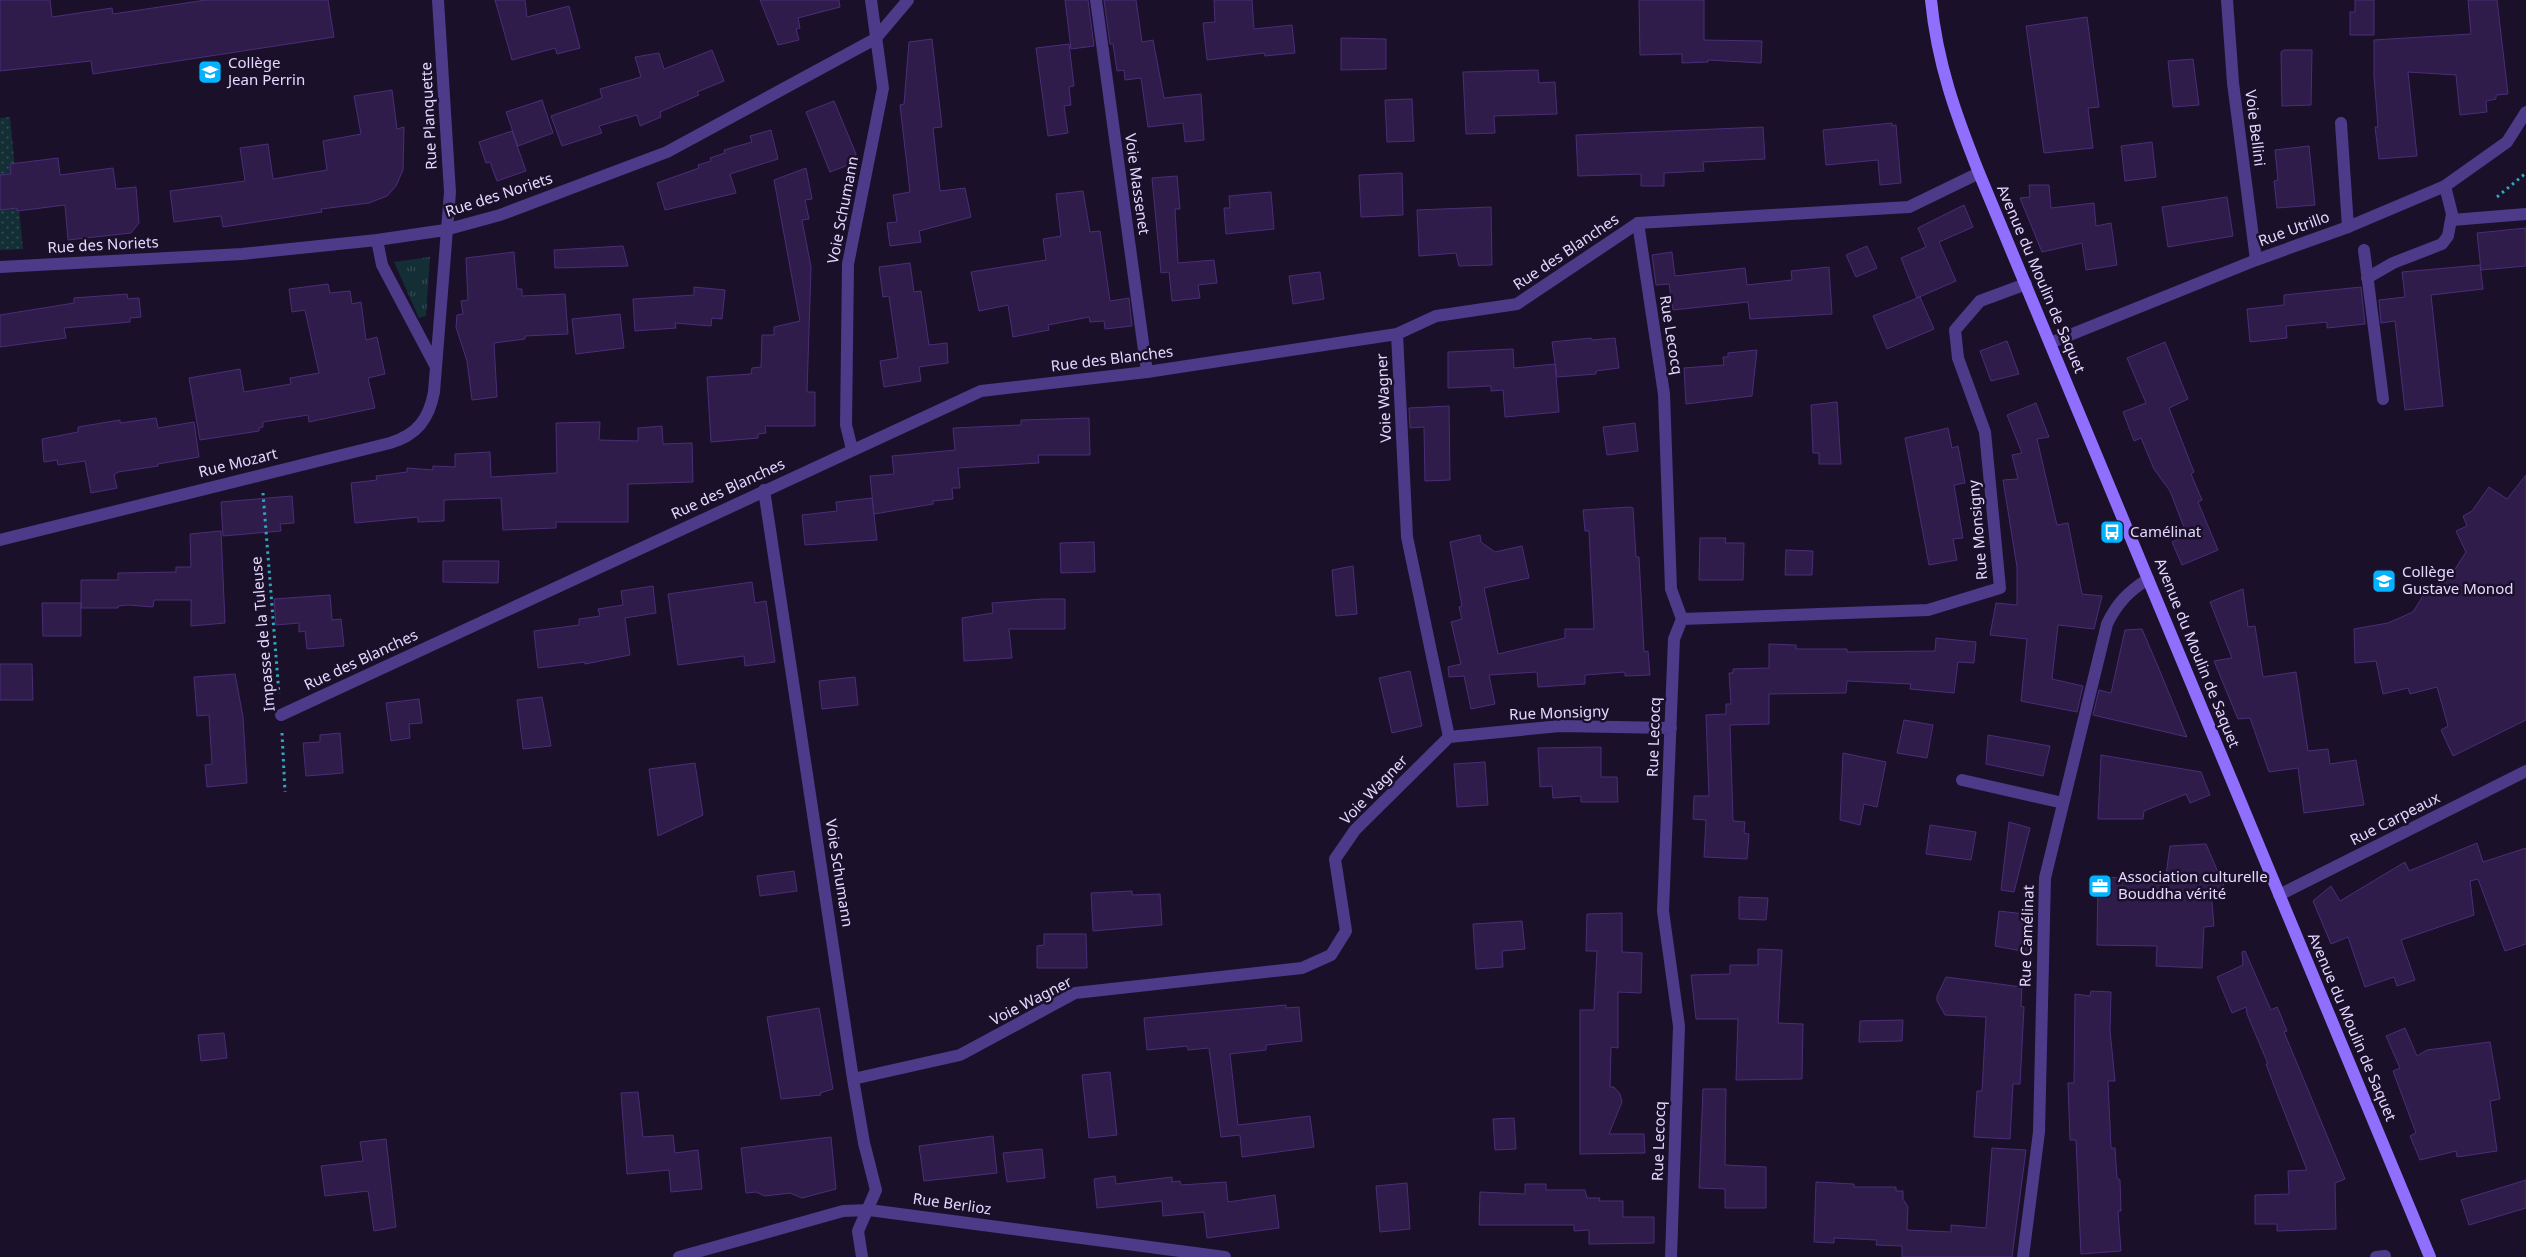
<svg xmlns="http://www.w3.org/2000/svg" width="2526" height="1257" font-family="'Noto Sans',sans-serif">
<defs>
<pattern id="grass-tufts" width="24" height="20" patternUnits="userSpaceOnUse" patternTransform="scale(1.25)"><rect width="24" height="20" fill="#132e34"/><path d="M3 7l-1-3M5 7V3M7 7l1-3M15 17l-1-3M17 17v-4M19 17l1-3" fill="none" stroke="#354c52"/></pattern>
<pattern id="garden-dots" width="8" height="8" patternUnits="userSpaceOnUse" patternTransform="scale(1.25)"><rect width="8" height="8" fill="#132e34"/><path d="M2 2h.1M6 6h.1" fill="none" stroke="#354c52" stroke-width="1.8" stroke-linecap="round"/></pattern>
</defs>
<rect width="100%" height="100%" fill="#1a102a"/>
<!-- grass -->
<path fill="url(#grass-tufts)" d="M430,257L426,316L419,318L394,262Z"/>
<!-- garden -->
<path fill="url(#garden-dots)" d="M10,117L23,249L0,250V118Z"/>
<!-- building -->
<path fill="#2f1c4b" stroke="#4b2d77" d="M0,0H50L52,17L112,8L113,14L206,0H328L334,37L93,74L91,61L0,71Z
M495,0H525L527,17L569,6L580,48L557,54L555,48L512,60Z
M760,0H839L840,7L798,18L800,28L796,29L799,40L778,45Z
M1065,0H1088L1094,46L1071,49Z
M1104,0H1136L1142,42L1153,40L1164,98L1201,94L1204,140L1185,142L1183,123L1148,127L1141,78L1125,80L1124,70L1117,71L1113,44H1110Z
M1214,0H1252L1254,29L1292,25L1295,53L1265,56L1264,53L1207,60L1203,23L1215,22Z
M1639,0H1704V40L1762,41L1761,63L1708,60V62L1682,63V54L1640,55Z
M2355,0H2374V35H2350V12H2355Z
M2468,0H2497L2508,94L2496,95V99L2486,101L2487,112L2460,115L2456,75L2408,72L2417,156L2379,159L2375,127H2378L2374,76V40L2471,34Z
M2087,17L2099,107L2088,108L2093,148L2044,153L2026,26Z
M1341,38L1386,39V69L1341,70Z
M932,39L942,127L933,128L940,191L965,188L971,217L919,231L921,242L890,246L887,223L897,222L893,195L910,192L900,105L904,104L909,42Z
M1069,44L1074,86L1069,87L1071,105L1064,106L1068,133L1048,136L1036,48Z
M712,50L724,81L697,92L699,95L660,112L661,117L640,126L637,115L599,126L602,133L562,146L551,116L602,98L600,89L641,77L635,57L659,53L664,69Z
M2284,50H2312L2311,105L2282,106L2281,52Z
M2193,59L2199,105L2173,107L2168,61Z
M1538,70L1539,83L1555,82L1557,114L1494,116L1495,133L1466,134L1463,72Z
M392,90L397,129L404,127L403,170L396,186L387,196L369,203L321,209L322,212L223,227L221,216L174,222L170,191L245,181L240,148L268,144L273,179L327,170L323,141L361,134L354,96Z
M1412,99L1414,141L1387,142L1385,100Z
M542,100L553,133L518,146L506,112Z
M834,101L856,154L854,163L830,172L806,112Z
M1892,123V126L1896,125L1901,183L1880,185L1878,160L1826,165L1823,130Z
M1763,127L1765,159L1703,162L1704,171L1664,173V186H1641V174L1578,176L1576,135Z
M771,130L778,159L730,174L736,193L665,210L657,183L699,168L698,165L711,161L710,158L725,153L724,150L752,142L750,136Z
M512,131L526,171L497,181L490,162L486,163L479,142Z
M2152,142L2156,177L2125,181L2121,146Z
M2309,146L2315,205L2277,208L2274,181L2278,180L2275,150Z
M58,158L60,175L113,168L116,189L136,187L139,223L131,233L68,240L65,205L17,211V208L0,210V175L11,174L10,164Z
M806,168L812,199L805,200L809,219L802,220L811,267L807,392H815V426H765L766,433L758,434V438L711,442L707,377L751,374L752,368L761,367L762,335H774V327L800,321L774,180Z
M1402,173L1403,215L1361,217L1359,175Z
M1177,176L1180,209H1175L1178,263L1214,260L1217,283L1198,285L1200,298L1172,301L1169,272L1161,273L1152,178Z
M2029,185H2049L2051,208L2094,203L2096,226L2111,223L2117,265L2086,270L2082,243L2042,252L2020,198L2030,197Z
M1083,191L1090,232L1100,231L1110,301L1129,298L1132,326L1105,329L1104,321L1090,322L1089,317L1048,325L1049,330L1013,337L1008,305L979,311L971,272L1046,260L1043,239L1061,236L1056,194Z
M1271,192L1274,229L1226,234L1224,208H1230L1229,196Z
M2227,197L2233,236L2168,247L2162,207Z
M1964,205L1973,227L1939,242L1956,281L1917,298L1901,258L1926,247L1918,228Z
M1491,207L1492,265L1459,266L1456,253L1419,256L1417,210Z
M2526,228V266L2481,270L2477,233Z
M623,246L628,266L555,268L554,250Z
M1867,246L1877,268L1856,277L1846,255Z
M514,252L517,289H522V296L565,294L568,334L525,336V339L494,343L497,397L472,400L467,361L456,327L457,315L463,314L461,301L468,300L466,258Z
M1672,252L1675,276L1745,268L1747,285L1792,280L1791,271L1829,267L1832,314L1750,319L1748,302L1673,310L1669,284L1656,285L1652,255Z
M910,263L914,292L921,291L929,345L947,343L948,363L919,367L921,381L884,387L880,361L898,358L889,296L883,297L879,267Z
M2480,265L2483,289L2431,295L2443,406L2405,410L2395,321L2381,323L2379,300L2405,297L2402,272Z
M1320,272L1324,299L1293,304L1289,276Z
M328,284L330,293L350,291L352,304L361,302L366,340L377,337L385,374L368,378L375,408L309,422L308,415L263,422V427L259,428V431L200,440L189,378L240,369L244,392L291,384L290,378L319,373L305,310L292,312L289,289Z
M694,287L725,290L722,319L712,318L711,326L675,323L676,328L635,331L633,299L694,295Z
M2361,287L2365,324L2327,328V322L2286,326L2287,338L2250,342L2247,309L2284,305V295Z
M127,294L128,299L139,298L141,317L130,318V322L64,328L66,338L0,347V315L74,303V298Z
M1920,297L1934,329L1887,349L1873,316Z
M620,314L624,348L576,354L572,319Z
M1591,338L1592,340L1615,338L1619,368L1596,371V374L1557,377L1552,342Z
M2007,341L2019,374L1991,381L1980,351Z
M2165,342L2188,399L2169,408L2194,472L2191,474L2202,500L2198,502L2218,550L2182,565L2172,542L2187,535L2170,491L2154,469L2141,438L2134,441L2123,412L2146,403L2127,358Z
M1513,349L1514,368L1555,364L1559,412L1505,417L1503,390L1491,391V386L1448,388V352Z
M1757,350L1752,396L1686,404L1684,368L1724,365L1723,357H1728V353Z
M1837,402L1841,464H1819V453H1813L1811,405Z
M2036,403L2049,437L2037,439L2057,525L2068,523L2082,594L2102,596L2094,629L2058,625L2052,679L2083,686L2077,712L2021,701L2027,639L1990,635L1996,603L2017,605V567L2003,480L2018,479L2012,455L2022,453L2007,415Z
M1449,406L1450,480L1425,481L1424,427L1410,428L1409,408Z
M156,418L158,428L194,422L199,457L158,464V466L118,472L114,475L117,488L91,493L85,461L58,465L57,460L44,462L42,439L78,432V427L120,420V423Z
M1089,418L1090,455H1038L1039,463L958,468L960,488H952L953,499L933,501V504L874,514L870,476L894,474L892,456L955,450L953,428L1021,425V420Z
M600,422L599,440L638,441V428L662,426L663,444L692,443L693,482L628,484V522H556V528L503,530L501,498L444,500V521L418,522V517L355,523L351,483L377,480L376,476L407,472V468L433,470V466L455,467V454L490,452L491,477L557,473L556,423Z
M1635,423L1638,451L1607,455L1603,427Z
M1948,428L1952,448L1958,446L1965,483L1954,485L1963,538L1953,539L1957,560L1929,565L1905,438Z
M2526,475V720L2453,756L2441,730L2448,726L2437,687L2410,694L2408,688L2383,694L2376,661L2355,663L2354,629L2388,623L2413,612L2426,591L2432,594L2445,575L2450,577L2466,552L2456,531L2467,526L2463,516L2472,511L2489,487L2507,499Z
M292,496L294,523L280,524L281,531L223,536L221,502Z
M872,498L877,540L805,545L802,515L837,511L836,502Z
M1630,507L1633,508L1636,557H1639L1644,652L1648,651L1650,675L1625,676V672L1585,675V684L1538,687L1537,672L1489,675L1495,704L1471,709L1464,676L1449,677L1448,667L1461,664L1451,622L1462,619L1459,607L1462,606L1450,542L1480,535L1481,542L1495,552L1522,546L1529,578L1484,588L1498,654L1565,638V629H1594L1589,531H1585L1583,510Z
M221,531L225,623L191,626V600H154L153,607L128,605L118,606V608H81V580H118V573L176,572V567H191L190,534Z
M1700,538H1726L1725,543H1744L1743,580H1699Z
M1094,542L1095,572L1061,573L1060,543Z
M1786,550L1813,551L1812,575H1785Z
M443,561H499L498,583L443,582Z
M1353,566L1357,614L1336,616L1332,570Z
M752,582L755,603L766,601L775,662L745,666L744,656L678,665L668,594Z
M653,586L656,613L625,618L630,655L585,664V662L538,668L534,631L579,625V619L600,616L598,609L623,605L621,591Z
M2243,589L2248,627L2255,626L2263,677L2296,672L2308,751L2328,749L2330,764L2356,760L2364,805L2304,813L2298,768L2269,772L2250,718L2238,719L2214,661L2232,658L2210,602Z
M330,595L332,620L341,619L344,646L307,649L305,631L299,632V623L276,625L274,599Z
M1042,599H1065V629H1009L1012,658L964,661L962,618L993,613L992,603Z
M42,603H81V636H43Z
M2142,629L2159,669L2187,737L2093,715L2099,690L2111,693L2125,630Z
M1936,638L1976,642L1974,663L1958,662L1954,693L1910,689L1911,684L1847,681L1846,693L1769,694V724L1730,725L1733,821L1745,822L1744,833L1749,834L1747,859L1704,857L1706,820L1693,819L1694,796H1709L1706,715L1726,714V704H1731L1729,673H1733V669L1769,668V644L1796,645V649H1847V652L1935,651Z
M0,664H32L33,700H0Z
M1410,671L1422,726L1392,733L1379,678Z
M235,674L243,717L247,783L207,787L205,765L212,764L209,715L197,716L194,677Z
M855,677L858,705L822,709L819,681Z
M542,697L551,746L523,749L517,700Z
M419,699L422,723L409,724L410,738L391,741L386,703Z
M1904,720L1933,725L1927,758L1897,753Z
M340,733L343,773L306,776L303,743L320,742V735Z
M1988,735L2050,746L2043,776L1986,764Z
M1601,747V777H1617L1618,802H1581V796L1553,798L1552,786L1540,787L1538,748Z
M1843,753L1886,762L1877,807L1864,804L1860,825L1840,820Z
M2101,755L2201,772L2210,795L2190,803L2186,794L2144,811L2143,819H2098Z
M1485,762L1488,805L1457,807L1454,764Z
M695,763L703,815L658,836L649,769Z
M2009,822L2030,828L2014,892L2001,890Z
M1930,825L1976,832L1971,860L1926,854Z
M2477,843L2483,862L2526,848V944L2505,951L2478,879L2470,881L2474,915L2401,940L2415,980L2397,986L2394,977L2365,987L2348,937L2331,944L2313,901L2331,886L2340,901L2405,862L2409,871Z
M2206,844L2226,891L2211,892L2214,926L2204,927L2202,968L2156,966L2157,946L2097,945L2098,877L2125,878V874L2166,875L2170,846Z
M794,871L797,891L760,896L757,876Z
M1132,891V895L1160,894L1162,925L1093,931L1091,893Z
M1739,897L1768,898L1766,920L1739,919Z
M1999,911L2033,915L2032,953L1995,946Z
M1622,913V952L1642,953L1641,993L1618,992V1048L1611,1047L1610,1087H1614L1620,1094L1622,1102L1609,1134H1644L1645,1153L1580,1154V1010H1594L1597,951H1586L1587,914Z
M1522,921L1525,949L1502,951L1503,967L1476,969L1473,924Z
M1044,934H1086L1087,968H1037V946L1044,945Z
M1758,949L1782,950L1778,1023L1803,1024L1802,1079L1736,1080L1738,1019H1696L1691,975L1730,974V965H1758Z
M2245,951L2271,1010L2277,1007L2279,1011L2287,1031L2284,1032L2345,1179L2335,1183L2336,1229L2277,1231V1224H2255V1195L2289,1194L2288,1171L2307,1170L2278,1096L2266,1064H2268L2247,1014L2246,1007L2232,1013L2217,977L2243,965L2242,952Z
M1946,977L2022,987L2021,1006L2024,1007L2020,1084H2013L2010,1139L1974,1137L1977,1091H1982L1986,1017L1945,1015L1937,1001V996Z
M2091,991L2111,992L2110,1030L2115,1081H2108L2111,1148H2115L2117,1178L2120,1180L2121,1211H2118L2121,1251L2081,1254L2076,1140H2070L2068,1083H2074L2075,994L2090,996Z
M1286,1005V1008L1299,1007L1302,1041L1266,1045V1050L1230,1054L1238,1125L1310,1116L1314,1147L1242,1157L1240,1135L1221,1137L1209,1048L1188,1050L1187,1046L1147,1050L1144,1018Z
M819,1008L833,1089L820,1093L821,1095L781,1099L767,1017Z
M1903,1020L1902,1041L1859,1042L1860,1021Z
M2405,1028L2417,1056L2427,1050L2490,1042L2500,1099L2490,1101L2497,1151L2457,1157L2456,1151L2420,1160L2410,1136L2416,1133L2393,1071L2400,1068L2386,1036Z
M224,1033L227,1058L201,1061L198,1035Z
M1110,1072L1117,1135L1089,1138L1082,1075Z
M1703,1089H1726L1725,1165L1766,1167V1208H1725V1189L1699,1188Z
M638,1092L643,1137L673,1135L675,1153L698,1150L702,1189L671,1192L669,1170L627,1174L621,1093Z
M1514,1118L1516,1149L1495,1150L1493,1119Z
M993,1136L997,1173L924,1181L919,1146Z
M831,1137L836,1189L802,1198L790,1193L765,1196L756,1192L746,1193L741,1148Z
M386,1139L396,1227L374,1231L368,1191L325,1196L321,1166L363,1161L360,1142Z
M1992,1148L2026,1150L2012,1257H1902V1246L1876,1245L1877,1240L1834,1238V1243L1814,1242L1816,1182L1854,1184V1187H1896V1191H1903V1199L1908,1207L1907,1230L1951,1232V1225L1986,1228Z
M1042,1149L1045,1178L1007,1182L1003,1153Z
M1115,1176L1116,1184L1172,1177V1182L1180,1181L1181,1185L1226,1182L1228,1202L1275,1195L1279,1228L1207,1238L1204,1212L1163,1216L1162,1201L1097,1208L1094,1179Z
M2526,1180V1208L2469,1225L2461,1200Z
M1407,1183L1410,1229L1380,1232L1376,1186Z
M1525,1184H1546V1190H1585L1587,1198H1600L1599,1201H1623V1217H1654V1243L1589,1244V1230L1574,1231V1225H1479L1480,1192L1525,1194Z"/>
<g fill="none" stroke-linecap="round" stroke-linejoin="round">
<!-- path -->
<path stroke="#2ea9be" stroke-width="3" stroke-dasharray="2.5 4" stroke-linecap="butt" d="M2497,197L2526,173
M263,493L279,694
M282,733L285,792"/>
<!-- lane -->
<path stroke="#4d3a89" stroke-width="12" d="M1096,0L1147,372
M2227,0L2233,83L2256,260
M2341,123L2348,227
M2452,220L2526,214
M1638,223L1664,394L1671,589L1682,619
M2364,250L2383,399
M2367,278L2393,263L2442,244L2448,236L2452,214L2445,186
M1962,780L2063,803"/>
<!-- street -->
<path stroke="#4d3a89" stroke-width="12" d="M377,240L382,265L436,367
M0,267L242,254L377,240L445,230L500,215L667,152L875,39L908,0
M2050,343L2256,260L2348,227L2445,186L2507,142L2526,112
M852,449L846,425L848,264L883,88L871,0
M764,490L853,1079L864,1143L876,1190L858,1231L862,1257
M0,540L390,443C417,435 429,419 434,392L450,192L438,0
M281,715L981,391L1147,372L1397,334L1436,316L1517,304L1638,223L1909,207L1979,173
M1449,737L1560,726L1671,728
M2279,895L2526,771
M853,1079L960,1055L1075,993L1302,968L1331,955L1346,931L1335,859L1355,830L1449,737L1407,537L1397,334
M679,1257L843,1211L869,1210L1225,1257
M1671,1257L1679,1026L1663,911L1674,639L1682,619L1928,610L2000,588L1985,432L1958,358L1955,330L1980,301L2026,284
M2023,1257L2039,1132L2045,878L2107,624C2117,603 2129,591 2148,579
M2376,1257L2385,1256"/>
<!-- secondary -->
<path stroke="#906fff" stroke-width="12" d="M1931,0C1937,63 1956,115 1979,173L2430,1257"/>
</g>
<!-- icons -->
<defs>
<g id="school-square" transform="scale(1.25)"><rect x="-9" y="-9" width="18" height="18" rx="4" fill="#04b3ff" stroke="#1a102a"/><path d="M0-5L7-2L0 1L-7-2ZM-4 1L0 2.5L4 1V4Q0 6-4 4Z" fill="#fff"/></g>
<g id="bus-square" transform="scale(1.25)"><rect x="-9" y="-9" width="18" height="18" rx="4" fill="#04b3ff" stroke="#1a102a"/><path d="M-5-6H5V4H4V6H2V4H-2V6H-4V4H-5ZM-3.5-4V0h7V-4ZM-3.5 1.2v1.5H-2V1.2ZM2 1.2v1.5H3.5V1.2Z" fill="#fff"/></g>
<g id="office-square" transform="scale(1.25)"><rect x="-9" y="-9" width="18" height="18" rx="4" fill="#04b3ff" stroke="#1a102a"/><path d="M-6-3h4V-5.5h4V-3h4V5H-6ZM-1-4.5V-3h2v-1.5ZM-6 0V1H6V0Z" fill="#fff"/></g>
</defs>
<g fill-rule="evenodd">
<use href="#school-square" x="210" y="72"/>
<use href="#bus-square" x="2112" y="532"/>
<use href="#school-square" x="2384" y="581"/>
<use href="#office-square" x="2100" y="886"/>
</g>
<g text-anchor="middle" stroke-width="5" stroke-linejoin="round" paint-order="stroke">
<!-- poi labels -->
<g font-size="15" fill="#e5d8ff" stroke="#1a102a" text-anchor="start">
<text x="228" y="68">Collège<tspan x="228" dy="17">Jean Perrin</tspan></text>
<text x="2130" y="537">Camélinat</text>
<text x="2402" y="577">Collège<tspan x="2402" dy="17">Gustave Monod</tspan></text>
<text x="2118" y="882">Association culturelle<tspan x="2118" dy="17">Bouddha vérité</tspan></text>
</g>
<!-- street labels -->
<g font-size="15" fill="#e5d8ff" stroke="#1a102a">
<text transform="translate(429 116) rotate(-93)" y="5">Rue Planquette</text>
<text transform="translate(2255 128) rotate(83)" y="5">Voie Bellini</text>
<text transform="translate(1137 184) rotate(82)" y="5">Voie Massenet</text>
<text transform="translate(499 195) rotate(-18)" y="5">Rue des Noriets</text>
<text transform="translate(843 210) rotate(-79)" y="5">Voie Schumann</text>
<text transform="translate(2294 229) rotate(-20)" y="5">Rue Utrillo</text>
<text transform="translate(103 245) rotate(-3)" y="5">Rue des Noriets</text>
<text transform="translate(1566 252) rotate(-34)" y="5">Rue des Blanches</text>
<text transform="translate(2041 279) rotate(67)" y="5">Avenue du Moulin de Saquet</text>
<text transform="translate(1671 335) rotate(81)" y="5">Rue Lecocq</text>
<text transform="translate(1112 359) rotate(-7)" y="5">Rue des Blanches</text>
<text transform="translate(1384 398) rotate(-93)" y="5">Voie Wagner</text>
<text transform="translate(238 463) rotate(-14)" y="5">Rue Mozart</text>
<text transform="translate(728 489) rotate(-25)" y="5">Rue des Blanches</text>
<text transform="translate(1978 530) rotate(-95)" y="5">Rue Monsigny</text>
<text transform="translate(263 634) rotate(-95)" y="5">Impasse de la Tuleuse</text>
<text transform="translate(2197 653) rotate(68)" y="5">Avenue du Moulin de Saquet</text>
<text transform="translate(361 660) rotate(-25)" y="5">Rue des Blanches</text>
<text transform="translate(1559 713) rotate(-2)" y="5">Rue Monsigny</text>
<text transform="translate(1654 737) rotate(-88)" y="5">Rue Lecocq</text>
<text transform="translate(1374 790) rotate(-46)" y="5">Voie Wagner</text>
<text transform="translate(2395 819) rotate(-27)" y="5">Rue Carpeaux</text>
<text transform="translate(839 873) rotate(81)" y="5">Voie Schumann</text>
<text transform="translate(2027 936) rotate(-88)" y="5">Rue Camélinat</text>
<text transform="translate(1031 1001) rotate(-27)" y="5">Voie Wagner</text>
<text transform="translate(2352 1027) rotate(67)" y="5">Avenue du Moulin de Saquet</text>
<text transform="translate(1659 1141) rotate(-88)" y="5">Rue Lecocq</text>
<text transform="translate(952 1204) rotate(8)" y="5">Rue Berlioz</text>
</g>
</g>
</svg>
